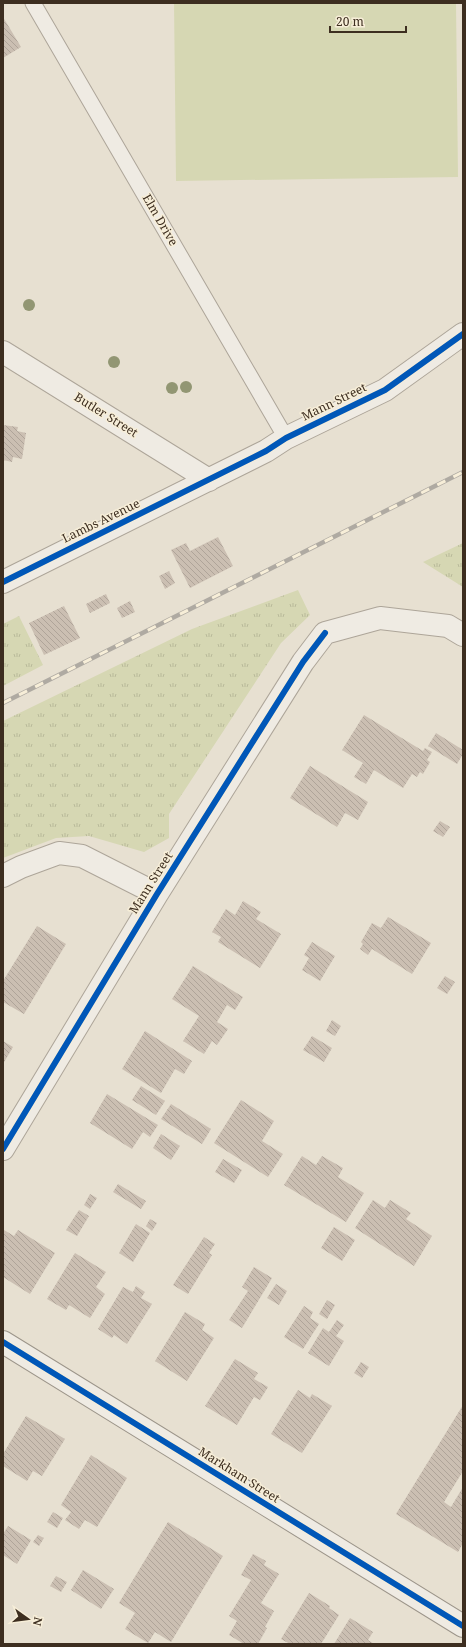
<svg xmlns="http://www.w3.org/2000/svg" width="466" height="1647" font-family="'Noto Serif',serif">
<defs>
<pattern id="grass-tufts" width="24" height="20" patternUnits="userSpaceOnUse"><rect width="24" height="20" fill="#d6d7b3"/><path d="M3 7l-1-3M5 7V3M7 7l1-3M15 17l-1-3M17 17v-4M19 17l1-3" fill="none" stroke="#b9b99a"/></pattern>
<pattern id="building-back-hatch" width="6" height="6" patternUnits="userSpaceOnUse"><rect width="6" height="6" fill="#cbbfb2"/><path d="M-1 5l2 2M0 0l6 6M5-1l2 2" fill="none" stroke="#afa499"/></pattern>
</defs>
<rect width="100%" height="100%" fill="#e7e0d1"/>
<!-- grass -->
<path fill="url(#grass-tufts)" d="M463,543V587L423,562Z
M298,590L310,615L281,643L169,814V838L144,852L89,836L56,838L3,858V721L192,629Z
M19,616L43,665L3,686V624Z"/>
<!-- pitch -->
<path fill="#d6d7b3" d="M174,3H456L458,177L176,181Z"/>
<!-- building -->
<path fill="url(#building-back-hatch)" d="M3,17L21,47L3,58Z
M3,425L18,427L17,431L26,433L22,459L13,457L12,462L3,460Z
M218,537L233,566L190,588L171,550L186,543L190,551Z
M169,571L175,583L165,589L159,576Z
M106,594L110,603L90,613L86,604Z
M130,601L135,612L122,618L117,608Z
M64,606L80,638L44,655L29,623Z
M364,715L423,751L425,748L432,752L427,760L430,762L423,774L420,772L417,777L412,774L403,788L374,770L366,784L354,777L363,763L342,750Z
M436,733L463,750V754L457,764L428,746Z
M310,766L368,802L358,820L345,813L337,827L290,798Z
M440,821L450,827L443,837L433,831Z
M243,901L261,912L256,919L281,934L260,968L218,942L221,937L212,932L226,909L235,915Z
M388,917L431,943L412,974L372,949L368,955L360,949L363,944L361,942L372,923L381,928Z
M37,926L66,944L24,1014L3,1002V981Z
M312,942L335,956L320,981L302,970L309,958L304,955Z
M193,966L243,997L235,1010L227,1005L217,1022L228,1029L217,1045L212,1041L204,1054L183,1041L199,1016L172,999Z
M445,976L455,982L447,994L437,988Z
M332,1020L341,1026L335,1036L326,1031Z
M145,1031L192,1061L184,1074L175,1069L161,1093L122,1069Z
M312,1036L332,1048L324,1062L303,1050Z
M3,1041L13,1047L3,1064Z
M141,1086L165,1101L156,1115L132,1100Z
M107,1094L158,1125L150,1137L143,1132L132,1149L90,1123Z
M241,1100L274,1121L262,1141L283,1154L268,1177L214,1143Z
M171,1104L211,1129L202,1144L161,1119Z
M161,1134L180,1146L171,1160L153,1148Z
M302,1156L316,1165L322,1156L343,1168L338,1177L364,1193L346,1222L284,1185Z
M223,1159L242,1170L234,1183L215,1172Z
M118,1184L146,1201L141,1209L113,1192Z
M90,1194L97,1198L90,1209L84,1205Z
M373,1200L385,1208L390,1200L411,1213L406,1219L432,1236L414,1266L355,1228Z
M79,1210L89,1216L77,1236L66,1230Z
M150,1219L157,1223L152,1231L146,1226Z
M136,1224L150,1233L133,1262L119,1253Z
M334,1227L355,1240L342,1261L321,1248Z
M4,1230L14,1236L18,1230L55,1253L30,1294L3,1277V1232Z
M204,1237L215,1244L209,1253L212,1255L188,1294L173,1285Z
M75,1253L106,1272L96,1287L105,1294L90,1318L69,1305L66,1310L47,1299Z
M254,1267L272,1278L242,1328L229,1320L248,1291L242,1287Z
M276,1284L287,1291L279,1305L267,1298Z
M136,1286L145,1292L141,1298L152,1304L127,1344L114,1335L112,1338L98,1329L123,1287L133,1292Z
M327,1300L335,1305L327,1319L319,1314Z
M304,1306L313,1312L310,1318L319,1324L303,1349L284,1337Z
M185,1312L205,1324L202,1330L214,1338L187,1381L155,1361Z
M337,1320L344,1325L336,1336L344,1341L329,1366L308,1353L323,1328L329,1332Z
M235,1359L258,1373L254,1379L268,1387L260,1400L254,1397L237,1425L205,1406Z
M361,1362L369,1367L362,1378L354,1373Z
M298,1390L310,1398L312,1394L332,1406L302,1453L271,1434Z
M463,1405V1471L444,1502L451,1507L463,1487V1543L458,1552L396,1514Z
M26,1416L65,1439L42,1476L33,1471L27,1481L3,1466V1454Z
M91,1455L127,1478L97,1527L85,1520L79,1529L65,1520L71,1512L61,1505Z
M53,1512L63,1518L57,1528L47,1522Z
M168,1522L223,1556L171,1642L155,1632L148,1643L125,1629L135,1613L119,1603Z
M8,1526L31,1540L17,1564L3,1555V1534Z
M38,1535L44,1538L39,1546L33,1542Z
M253,1554L266,1561L264,1565L279,1574L261,1603L274,1611L265,1627L267,1628L258,1644H244L229,1635L237,1621L229,1616L251,1580L241,1575Z
M83,1570L114,1589L101,1609L71,1590Z
M56,1576L67,1582L61,1592L50,1586Z
M309,1593L330,1606L329,1608L339,1615L321,1644H290L281,1639Z
M350,1618L373,1632L368,1640L374,1644H334Z"/>
<g fill="none" stroke-linecap="round" stroke-linejoin="round">
<!-- lane casing -->
<g stroke="#ada599" stroke-width="17">
<path id="lane" d="M33,3L286,438"/>
</g>
<!-- street casing -->
<g stroke="#ada599" stroke-width="24">
<path id="street" d="M3,352L209,480
M3,582L266,451L286,438L385,390L463,334
M3,876L21,867L59,853L82,856L157,894
M3,1149L157,894L303,662L325,633L380,618L448,626L463,635"/>
</g>
<!-- secondary casing -->
<g stroke="#9c958a" stroke-width="24">
<path id="secondary" d="M3,1342L463,1626"/>
</g>
<!-- lane -->
<use href="#lane" stroke="#efebe3" stroke-width="15"/>
<!-- street -->
<use href="#street" stroke="#efebe3" stroke-width="22"/>
<!-- secondary -->
<use href="#secondary" stroke="#efebe3" stroke-width="22"/>
<!-- rail casing -->
<g stroke="#afaaa2" stroke-width="4.5">
<path id="rail" d="M3,703L463,472"/>
</g>
<!-- rail -->
<use href="#rail" stroke="#f7eed8" stroke-width="3" stroke-dasharray="9" stroke-linecap="butt"/>
<!-- cycleway casing -->
<g stroke="#f7eed8" stroke-width="8">
<path id="cycleway" d="M3,582L266,451L286,438L385,390L463,334
M3,1149L157,894L303,662L325,633
M3,1342L463,1626"/>
</g>
<!-- cycleway -->
<use href="#cycleway" stroke="#0057b8" stroke-width="6"/>
</g>
<!-- trees -->
<g fill="#929673">
<circle cx="29" cy="305" r="6"/>
<circle cx="114" cy="362" r="6"/>
<circle cx="186" cy="387" r="6"/>
<circle cx="172" cy="388" r="6"/>
</g>
<g text-anchor="middle" stroke-width="3" stroke-linejoin="round" paint-order="stroke">
<!-- street labels -->
<g font-size="12" fill="#3d2e20" stroke="#f7eed8">
<text transform="translate(160 220) rotate(60)" y="4">Elm Drive</text>
<text transform="translate(334 402) rotate(-26)" y="4">Mann Street</text>
<text transform="translate(106 415) rotate(32)" y="4">Butler Street</text>
<text transform="translate(101 521) rotate(-26)" y="4">Lambs Avenue</text>
<text transform="translate(151 883) rotate(-58)" y="4">Mann Street</text>
<text transform="translate(239 1475) rotate(32)" y="4">Markham Street</text>
</g>
</g>
<!-- border -->
<rect width="466" height="1647" fill="none" stroke="#3d2e20" stroke-width="8"/>
<!-- north arrow -->
<g transform="translate(28 1619) rotate(104)" stroke="#f7eed8" stroke-width="3" paint-order="stroke">
<path d="M0-3L7 15L0 10L-7 15Z" fill="#3d2e20"/>
<text y="-6" font-size="11" font-weight="bold" text-anchor="middle" fill="#3d2e20">N</text>
</g>
<!-- scale -->
<path d="M330 26v6h76v-6" fill="none" stroke="#3d2e20" stroke-width="2"/>
<text x="336" y="26" font-size="12" fill="#3d2e20" stroke="#f7eed8" stroke-width="3" paint-order="stroke">20 m</text>
</svg>
